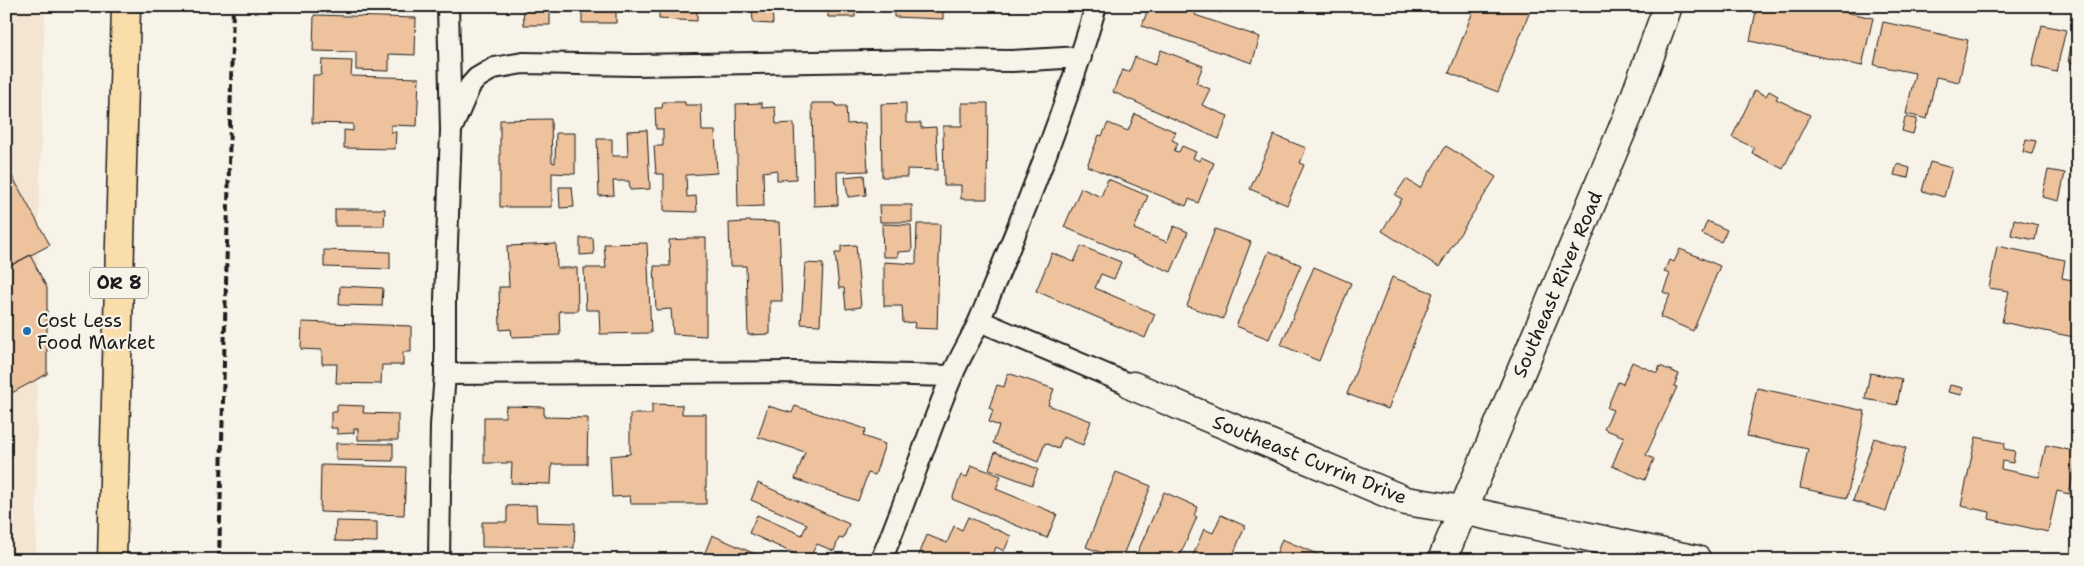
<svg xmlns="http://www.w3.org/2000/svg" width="2084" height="566" font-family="'Shantell Sans',sans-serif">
<rect width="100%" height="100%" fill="#f7f3e8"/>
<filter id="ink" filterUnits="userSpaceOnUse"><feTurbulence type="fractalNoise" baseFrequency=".02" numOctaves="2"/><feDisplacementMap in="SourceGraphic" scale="10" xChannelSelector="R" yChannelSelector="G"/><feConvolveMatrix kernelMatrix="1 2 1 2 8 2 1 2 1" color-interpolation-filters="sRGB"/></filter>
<g filter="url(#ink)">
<!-- built -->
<path fill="#f4e4d2" d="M6,6H45L38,243L36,560H6Z"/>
<!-- building -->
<path fill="#eec29d" stroke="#1c1c1c" d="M523,6H550V25H524Z
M582,6H616V23H582Z
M659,6H697V21L659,19Z
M752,6H772L773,24L753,23Z
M828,6H855V17H828Z
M894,6H943V19L894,17Z
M1149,6H1198L1195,15L1260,37L1252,63L1142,26Z
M1202,6H1223L1220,13Z
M1475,6H1532L1498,92L1449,73Z
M1757,6H1817L1873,18L1862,66L1750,41Z
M1904,6H1920L1918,13L1903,9Z
M314,15L416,18L415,55L389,54V71L356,70V52L313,51Z
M1883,22L1968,40L1959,82L1936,77L1927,119L1906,114L1915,73L1874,65Z
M2042,25L2066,30L2056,72L2032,66Z
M2071,46L2078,47V64L2068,62Z
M1161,50L1203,66L1196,83L1210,89L1202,105L1228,116L1219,139L1113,92L1122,70L1129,72L1135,57L1155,65Z
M322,60L352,61L351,76L419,78L417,126L391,125V132H396L395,149L344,148V130L353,131V124L312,123L313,75H321Z
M1755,90L1766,96L1769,91L1778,96L1776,99L1810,115L1783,169L1752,153L1754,148L1732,137Z
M663,102H685V105H701L702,131H715L717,173L686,175L687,197L696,196L697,212L664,211V174H656L654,146H663V129H656L655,108H662Z
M762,103V108L775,107L776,124L794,123L796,179L777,180V170L763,172L764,206L738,207L736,104Z
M812,103H835L836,106H846L847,124L865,123L868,171L837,172L838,205L814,206Z
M906,103V123H921V128L936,127L938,170L907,169V177H882L881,104Z
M962,103H988L987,199H961V185H944L943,126H962Z
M1135,114L1176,132L1172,140L1178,143L1174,151L1179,152L1182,146L1196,152L1193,158L1199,161L1201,157L1214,163L1198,203L1189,199L1186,206L1087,166L1099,135L1102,136L1108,123L1128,131Z
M1905,117L1917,119L1913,134L1902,131Z
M551,119L552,162L555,163L556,133H575V174L552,173V207H500V120Z
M647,130L650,189L630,190L629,181H613L614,195L599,196L597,139H612V156H628L627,131Z
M1274,135L1306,148L1300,163L1304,165L1287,205L1250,189Z
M2026,139L2036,141L2032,154L2023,152Z
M1446,146L1496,177L1439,267L1382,231L1402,199L1395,195L1406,179L1420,188Z
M1930,162L1952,168L1944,197L1922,191Z
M1897,164L1910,168L1908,178L1894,175Z
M6,165L50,245L6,268Z
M2048,170L2065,173L2059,201L2042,197Z
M864,175L866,195L848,197L845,177Z
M1108,179L1148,196L1134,229L1167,242L1174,226L1188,232L1171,272L1064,227L1081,188L1101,197Z
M559,187H572L574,207L560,208Z
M879,205H912V222H880Z
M335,209H385L384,226H335Z
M2014,219L2038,225L2035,240L2011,235Z
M746,221L779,222L782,301H770V334L748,335L746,266H730L729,223L746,222Z
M1707,221L1727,230L1721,242L1702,234Z
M882,224L911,225L912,251L898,252V257H883Z
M917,224H940L937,329L914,328L915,322L903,323L902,306H884V262L916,264Z
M1215,229L1251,242L1223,319L1187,306Z
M580,238H593L594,254L580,255Z
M687,238H706V336L673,334L671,309L656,310L654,266H670L669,240L687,239Z
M647,243L651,333L600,334L599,310H586L584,268H606L604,244Z
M556,244L557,268H577L578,311H559L560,335L512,337L511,329L500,330L499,287H509L507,246Z
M856,245L861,307L846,309L844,288H839L835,253H841V246Z
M1081,246L1121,262L1114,279L1101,274L1095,288L1155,314L1145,338L1036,291L1052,253L1074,262Z
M1997,246L2065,260L2062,278L2078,281V338L2002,322L2009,291L1989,288Z
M1680,249L1720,266L1693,331L1660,317L1670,295L1663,292L1670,274L1664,272L1669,260L1674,262Z
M324,250L390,252V269L324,267Z
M1269,251L1301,265L1269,339L1236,326Z
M30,255L47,288V374L6,396V268Z
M805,263L823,264L820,325L801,324Z
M1314,267L1351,283L1319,361L1281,345Z
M1392,277L1433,293L1388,409L1347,394Z
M340,286L383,288L382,306L339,305Z
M302,322L411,326V352H403V365H382L381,384L336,383L337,364H322V350L301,349Z
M1632,362L1657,373L1660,366L1679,374L1674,386L1677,387L1646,455L1654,459L1645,480L1612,466L1624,437L1604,429L1613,410L1607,408L1618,382L1623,384Z
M1008,373L1054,389L1048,405L1091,421L1083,445L1063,437L1058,449L1045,443L1038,462L993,443L999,426L989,422L993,410L989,408L997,385L1004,387Z
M1870,373L1902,379L1897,405L1865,399Z
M1950,385L1963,388L1962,395L1948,392Z
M2075,387L2078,388V405H2072Z
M1757,388L1865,411L1847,498L1800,488L1808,449L1747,436Z
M652,404L682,405V414H706V504H631L630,496L612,497L610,456L630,454V414H652Z
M337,405L364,406L363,413L398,414V440H358V429H354V433L337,434V428H331V412H337Z
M506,406L544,407V417L588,418L587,464H552L551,484L511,483L512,463H484V417H505Z
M768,406L792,413L795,406L866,429L863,436L885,444L875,475L868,473L858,501L795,479L805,452L758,437Z
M1976,437L2005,443L2004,449L2015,451L2013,463L2002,461L2001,469L2039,477L2046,445L2078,452L2069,494L2057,491L2048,532L1989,519L1990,512L1961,506Z
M1874,438L1906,448L1886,511L1853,501Z
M336,443L393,444V461L336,460Z
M995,452L1038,469L1032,485L989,469Z
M321,465L406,467L404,515L320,512Z
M971,465L1001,476L996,489L1057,514L1047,538L952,499L961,475L967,477Z
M1116,472L1151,486L1121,560L1086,547Z
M758,483L849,524L843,539L839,538L834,551L817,544L808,560L749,533L757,515L802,535L807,524L751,500Z
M1164,492L1198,507L1194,515L1197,517L1178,560H1134Z
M536,505L537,522L575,523L574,548L482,547V522H507V506Z
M1221,515L1245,526L1231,560H1191L1204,529L1213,533Z
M968,517L1011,536L1004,551L996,547L991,560H917L927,535L947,543L954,526L962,530Z
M336,521L377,522V542L335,541Z
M712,535L769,560H702Z
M1282,539L1326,558L1325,560H1274Z"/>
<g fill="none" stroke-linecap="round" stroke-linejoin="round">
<!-- lane casing -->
<g stroke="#1c1c1c" stroke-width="24">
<path id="lane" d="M451,130L470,86L477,78L494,68L523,63L635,65L930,60L1012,61L1081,57
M980,321L1133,386
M445,374L793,372L952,376
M439,560L441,425L445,374V300L451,130L448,6
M881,560C907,500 926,437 952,376C960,356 972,338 980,319C1023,216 1065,112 1096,6"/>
</g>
<!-- street casing -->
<g stroke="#1c1c1c" stroke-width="31">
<path id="street" d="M1133,386L1406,501L1462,510L1697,560"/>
</g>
<!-- secondary casing -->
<g stroke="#1c1c1c" stroke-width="31">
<path id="secondary" d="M1442,560L1628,116L1668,6"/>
</g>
<!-- primary casing -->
<g stroke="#1c1c1c" stroke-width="31">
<path id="primary" d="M112,560L126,6"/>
</g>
<!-- lane -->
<use href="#lane" stroke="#f7f3e8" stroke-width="20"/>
<!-- street -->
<use href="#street" stroke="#f7f3e8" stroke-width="28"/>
<!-- secondary -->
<use href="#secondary" stroke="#f7f3e8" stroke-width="28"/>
<!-- primary -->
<use href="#primary" stroke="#f9ddab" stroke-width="28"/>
<!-- rail -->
<path stroke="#1c1c1c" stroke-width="4" stroke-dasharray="8 4" stroke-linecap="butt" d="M219,560L233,6"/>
</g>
</g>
<!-- markers -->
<circle fill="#1f6fb2" stroke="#f7f3e8" stroke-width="2" cx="27" cy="331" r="5"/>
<g text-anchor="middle" stroke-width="4.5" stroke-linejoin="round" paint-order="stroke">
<!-- shield labels -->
<rect fill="#f7f3e8" stroke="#5e5c59" stroke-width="1" x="90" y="267.5" width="58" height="31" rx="4"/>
<g font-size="18" font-weight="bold" fill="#1c1c1c">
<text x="119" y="289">OR 8</text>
</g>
<!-- street labels -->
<g font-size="19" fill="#1c1c1c" stroke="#f7f3e8">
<text transform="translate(1557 284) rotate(-67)" y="7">Southeast River Road</text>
<text transform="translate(1310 459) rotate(22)" y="7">Southeast Currin Drive</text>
</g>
<!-- poi labels -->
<g font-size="19" fill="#1c1c1c" stroke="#f7f3e8" text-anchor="start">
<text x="37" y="327">Cost Less<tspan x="37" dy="22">Food Market</tspan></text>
</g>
</g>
<!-- margin -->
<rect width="2084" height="566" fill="none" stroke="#f7f3e8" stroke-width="25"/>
<rect x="12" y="12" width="2059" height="541" fill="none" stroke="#1c1c1c" stroke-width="2" filter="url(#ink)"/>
</svg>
